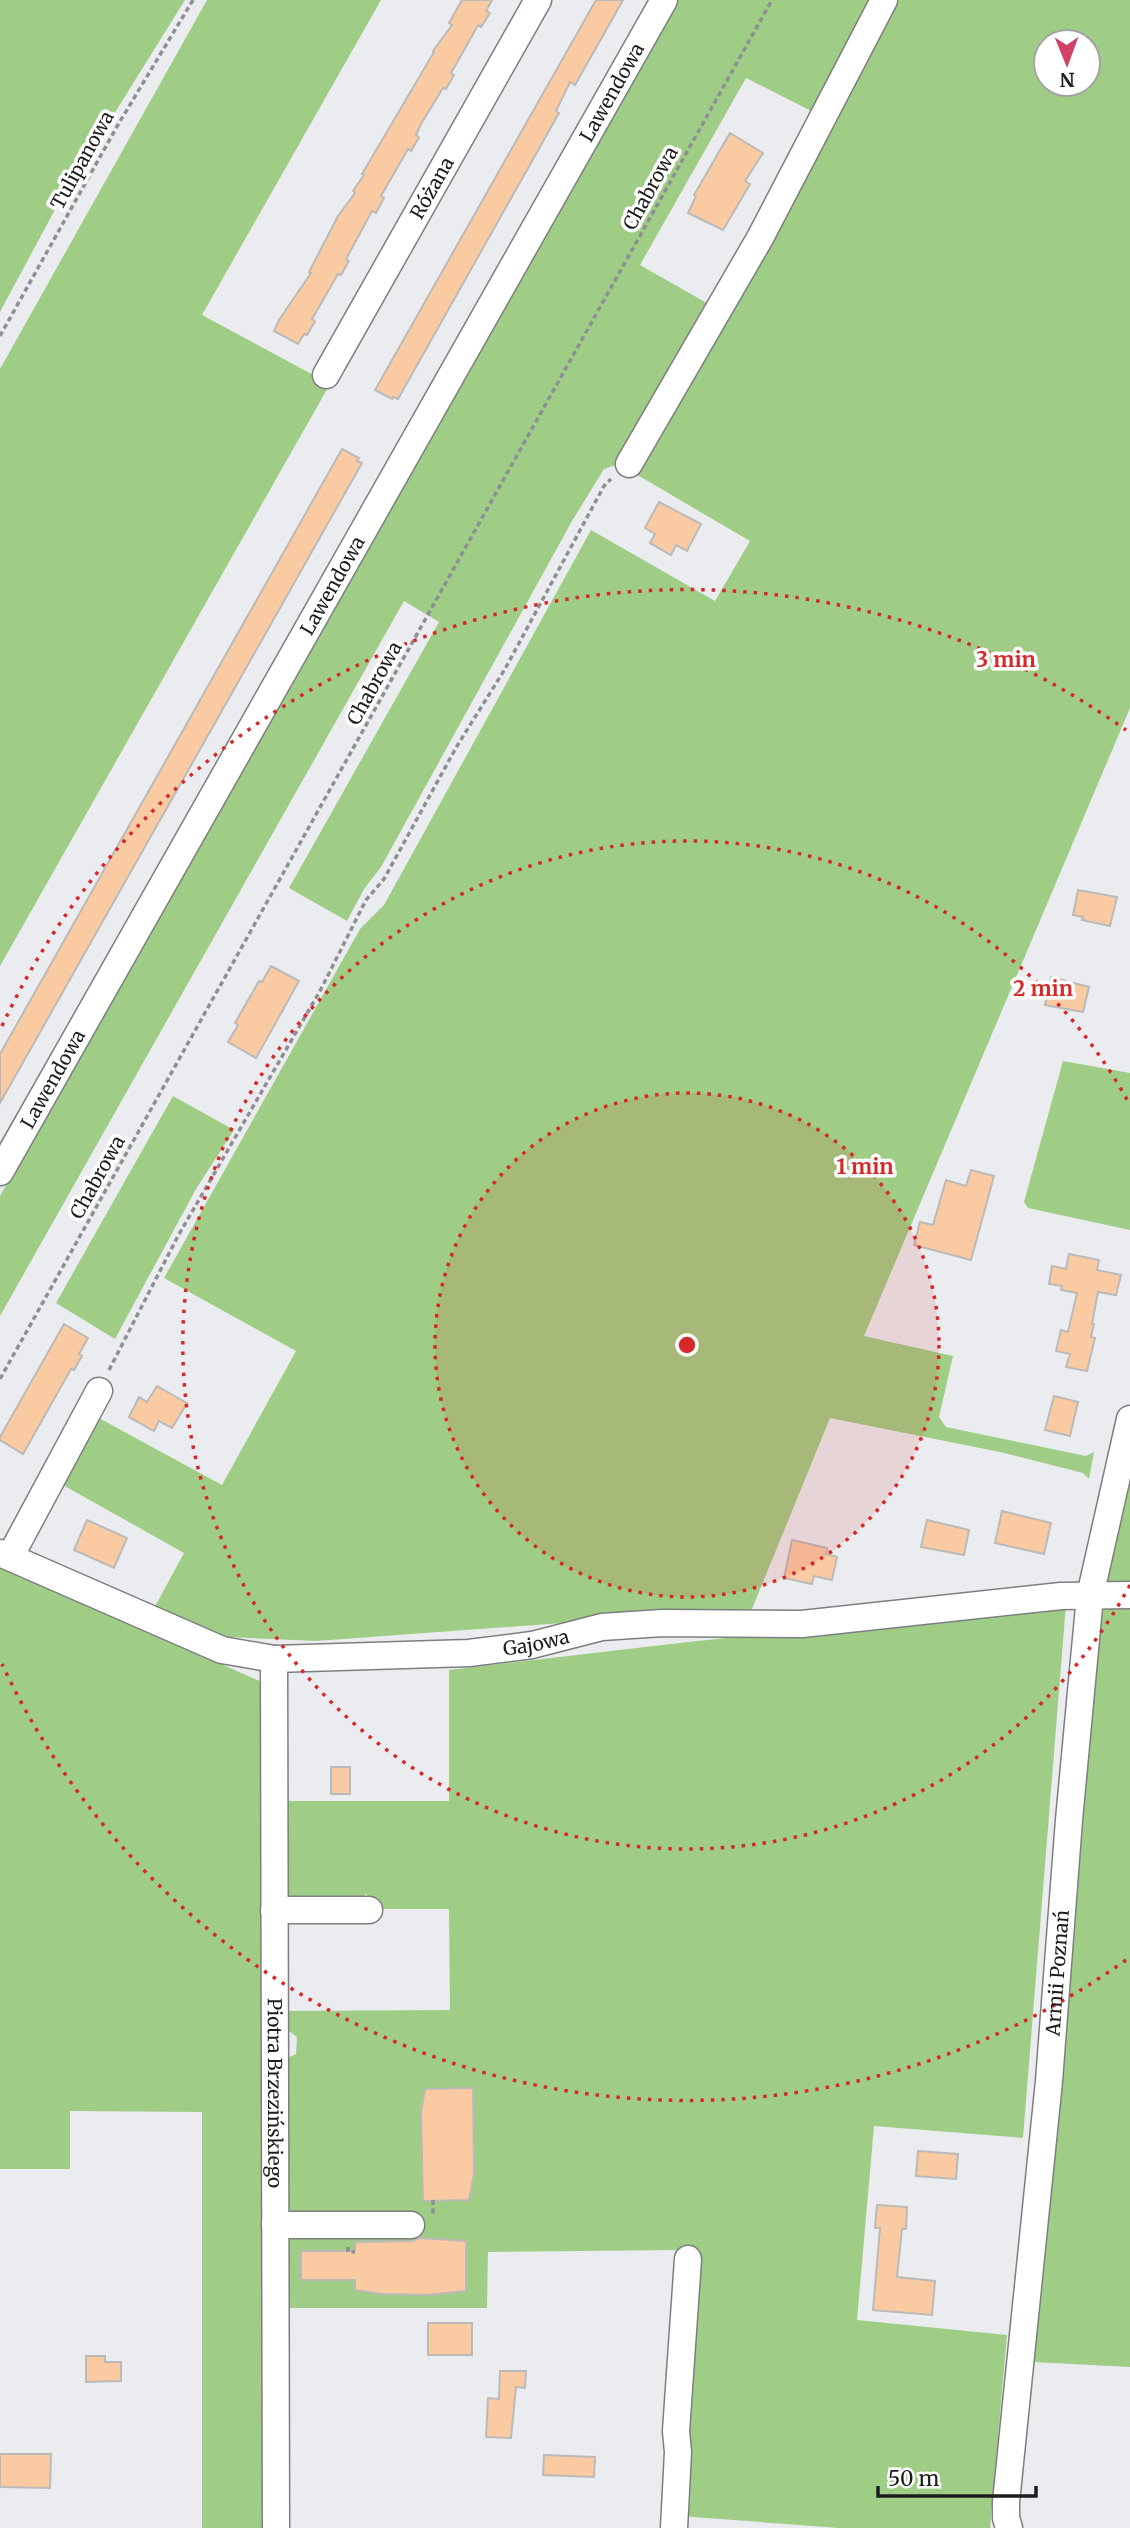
<svg xmlns="http://www.w3.org/2000/svg" width="1130" height="2528" font-family="Merriweather,serif">
<rect width="100%" height="100%" fill="#eaecef"/>
<!-- green -->
<path fill="#a0cd85" fill-rule="evenodd" d="M0,0H185L58,204L0,312Z
M207,0H381L202,315L330,384L0,966V369Z
M675,0H881L819,115L746,78L640,265L712,306L625,462L604,469L572,521L381,867L364,889L347,921L289,888L439,622L404,601L0,1316V1196Z
M895,0H1130V708L864,1336L953,1356L939,1417L946,1427L1086,1456L1094,1452L1089,1479L1083,1473L1000,1452L830,1418L752,1609L316,1641L208,1636L152,1612L184,1553L63,1485L97,1417L222,1485L296,1351L164,1278L360,929L384,905L591,530L715,601L750,541L634,473ZM1046,42H1088V84H1046Z
M1063,1061L1130,1073V1230L1028,1208L1024,1202Z
M173,1096L234,1130L196,1189L115,1339L56,1303Z
M1130,1483V1586L1105,1589Z
M0,1566L264,1683L266,2528H202V2112L70,2111V2169H0Z
M1130,1603V2367L1034,2362L1084,1764L1102,1606Z
M1066,1604L1023,2138L874,2126L857,2320L1007,2335L990,2528H839L680,2516L682,2250L488,2252L487,2308H283L281,2061L296,2054L297,2037L285,2028V2011L450,2010L449,1909H383L366,1894L358,1902H281L280,1801H449V1670L688,1642Z"/>
<!-- building -->
<path fill="#facaa3" stroke="#bcbab8" stroke-width="2" d="M462,0H492L486,11L490,13L481,27L478,25L472,36L451,73L454,75L446,89L443,88L421,124L416,135L419,137L411,151L408,149L381,196L384,198L376,213L372,211L346,259L349,261L341,275L338,274L312,319L315,321L307,335L304,334L298,344L274,331L279,320L311,273L309,272L338,216L355,193L353,191L364,175L362,174L434,52L433,51L452,25L449,23Z
M596,0H623L575,85L570,82L556,111L559,113L398,399L393,397L392,399L375,390Z
M730,133L763,153L745,181L750,184L723,230L688,213L696,196L694,195Z
M342,449L359,458L357,461L362,463L0,1103V1054Z
M659,502L701,524L687,551L676,545L671,555L650,543L655,534L645,528Z
M1078,890L1117,897L1110,926L1082,920L1083,917L1073,915Z
M271,966L299,981L256,1058L228,1042L238,1025L235,1023L259,981L262,982Z
M1051,977L1089,987L1083,1012L1045,1005Z
M971,1170L994,1176L971,1260L914,1245L920,1222L933,1225L946,1180L966,1186Z
M1069,1254L1099,1260L1097,1270L1121,1275L1116,1295L1098,1292L1092,1324H1094L1091,1337L1095,1338L1087,1371L1066,1367L1070,1354L1056,1351L1061,1330L1068,1332L1077,1293L1061,1290L1062,1286L1049,1284L1052,1266L1066,1269Z
M64,1324L88,1338L79,1354L82,1356L74,1370L71,1369L23,1454L0,1440V1437Z
M157,1386L187,1403L172,1428L159,1421L154,1431L129,1417L139,1397L147,1402Z
M1054,1396L1078,1402L1070,1436L1045,1430Z
M1002,1511L1051,1523L1044,1554L995,1543Z
M87,1520L127,1538L114,1568L74,1550Z
M927,1520L969,1530L964,1555L921,1547Z
M792,1540L827,1548L826,1554L837,1557L832,1580L814,1576L812,1584L784,1578Z
M331,1767H350V1794H331Z
M473,2088L474,2174L469,2200L423,2201L421,2112L425,2089Z
M918,2151L958,2154L956,2179L916,2176Z
M877,2205L907,2207L906,2229H902L897,2277L935,2281L932,2315L873,2310L880,2228H875Z
M420,2238L466,2241V2291L428,2295L381,2294L355,2290V2280H301V2251H355V2242L411,2241Z
M428,2323H472V2355H428Z
M86,2356H105V2362H121V2381L86,2382Z
M500,2371H526L525,2388L516,2387L511,2438L486,2437L488,2398L499,2399Z
M0,2454H51L50,2488L0,2487Z
M544,2455L595,2457L594,2477L543,2475Z"/>
<g fill="none" stroke-linecap="round" stroke-linejoin="round">
<!-- minor casing -->
<g stroke="#7c7e80" stroke-width="29">
<g id="minor">
<path id="s1" d="M326,375L538,0"/>
<path d="M629,464L760,238L884,0"/>
<path id="s2" d="M0,1172L664,0"/>
<path id="s3" d="M0,1553L222,1650L274,1659L469,1653L532,1645L602,1627L662,1623L802,1624L1061,1596L1130,1595"/>
<path d="M10,1557L99,1391"/>
<path id="s4" d="M274,1659L276,2528"/>
<path d="M274,1910H369"/>
<path d="M275,2225H411"/>
<path d="M674,2528L678,2452L676,2431L688,2259"/>
<path id="s5" d="M1009,2528L1006,2518V2502L1049,2081L1069,1820L1090,1596L1130,1419"/>
</g>
</g>
<!-- path -->
<path stroke="#8e8f92" stroke-width="3.5" stroke-dasharray="5 3.5" stroke-linecap="butt" d="M0,336L119,123L193,0
M109,1370L178,1236L320,991L366,900L384,879L457,746L505,669L604,486L611,479
M0,1379L772,0
M433,2200V2216
M348,2247V2252H355"/>
<!-- minor -->
<use href="#minor" stroke="#fff" stroke-width="26"/>
</g>
<!-- distance rings -->
<circle cx="687" cy="1345" r="252" fill="#d62828" fill-opacity=".12"/>
<g fill="none" stroke="#d62828" stroke-width="3.5" stroke-dasharray="3.5 7">
<circle cx="687" cy="1345" r="252"/>
<path d="M1130 1585A504 504 0 1 1 1130 1105"/>
<path d="M1126 1960A756 756 0 0 1 2 1664M2 1026A756 756 0 0 1 1126 730"/>
</g>
<g text-anchor="middle" stroke-width="7" stroke-linejoin="round" paint-order="stroke">
<!-- street labels -->
<g font-size="19" fill="#1c1c1d" stroke="#fff">
<text dy="7" stroke="none"><textPath href="#s2" startOffset="1241">Lawendowa</textPath></text>
<text transform="translate(82 160) rotate(-61)" y="7">Tulipanowa</text>
<text dy="7" stroke="none"><textPath href="#s1" startOffset="215">Różana</textPath></text>
<text transform="translate(650 188) rotate(-61)" y="7">Chabrowa</text>
<text dy="7" stroke="none"><textPath href="#s2" startOffset="674">Lawendowa</textPath></text>
<text transform="translate(374 683) rotate(-61)" y="7">Chabrowa</text>
<text dy="7" stroke="none"><textPath href="#s2" startOffset="107">Lawendowa</textPath></text>
<text transform="translate(97 1177) rotate(-61)" y="7">Chabrowa</text>
<text dy="7" stroke="none"><textPath href="#s3" startOffset="558">Gajowa</textPath></text>
<text dy="7" stroke="none"><textPath href="#s5" startOffset="558">Armii Poznań</textPath></text>
<text dy="7" stroke="none"><textPath href="#s4" startOffset="434">Piotra Brzezińskiego</textPath></text>
</g>
</g>
<circle cx="687" cy="1345" r="10" fill="#d62828" stroke="#fff" stroke-width="3.5"/>
<g font-size="21" text-anchor="middle" font-weight="bold" fill="#d62828" stroke="#fff" stroke-width="7" stroke-linejoin="round" paint-order="stroke">
<text x="1006" y="667">3 min</text>
<text x="1043" y="996">2 min</text>
<text x="865" y="1174">1 min</text>
</g>
<!-- north arrow -->
<g transform="translate(1067 63) rotate(179)"><circle r="33" fill="#ffffff" stroke="#a4a4a5" stroke-width="2"/>
<path d="M0-5L12 26L0 18L-12 26Z" fill="#d14268"/>
<text y="-10" font-size="19" font-weight="bold" text-anchor="middle" fill="#1c1c1d">N</text>
</g>
<!-- scale -->
<path d="M878 2486v10h158v-10" fill="none" stroke="#1c1c1d" stroke-width="3.5"/>
<text x="888" y="2486" font-size="21" fill="#1c1c1d" stroke="#ffffff" stroke-width="5" paint-order="stroke">50 m</text>
</svg>
